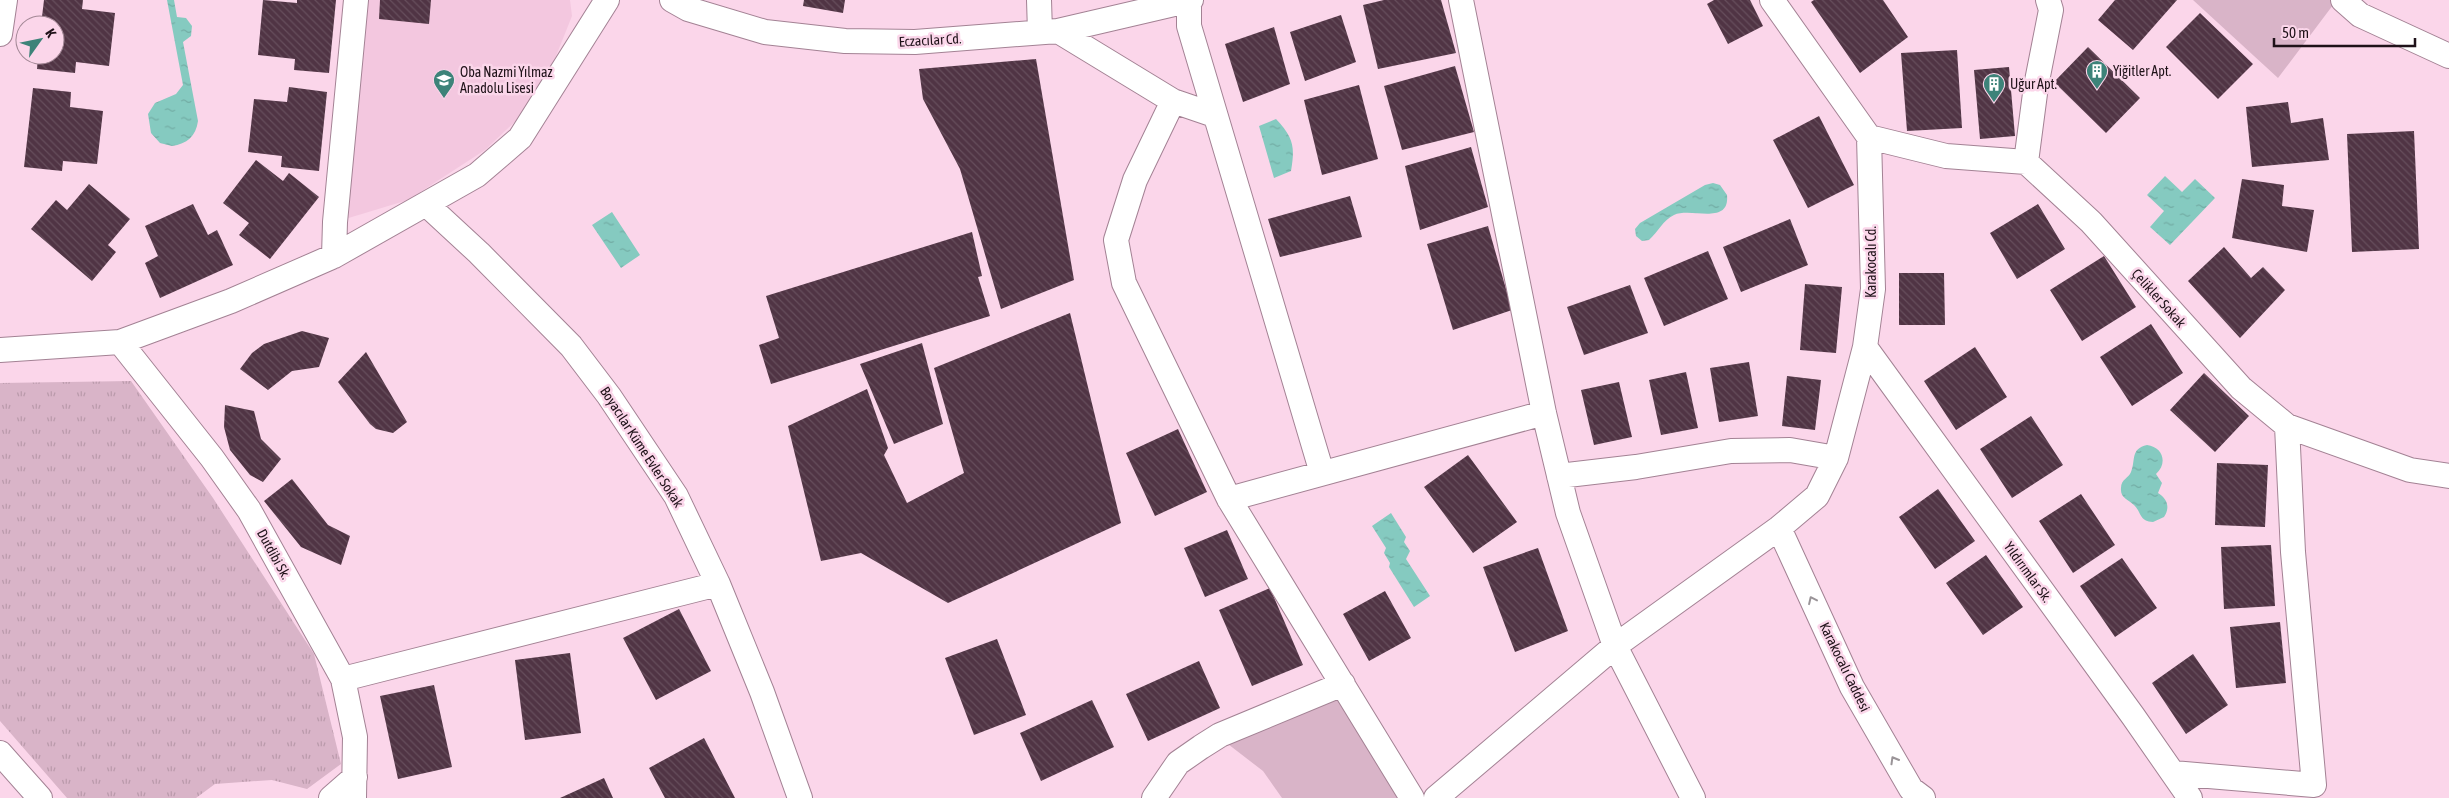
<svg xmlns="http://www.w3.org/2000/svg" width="2449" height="798" font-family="'Asap Condensed',sans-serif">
<defs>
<pattern id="grass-tufts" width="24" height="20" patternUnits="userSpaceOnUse" patternTransform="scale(1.25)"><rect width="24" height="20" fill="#d9b4c8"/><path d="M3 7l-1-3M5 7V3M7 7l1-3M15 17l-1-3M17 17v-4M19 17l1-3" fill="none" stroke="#ba9aab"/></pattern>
<pattern id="water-ripples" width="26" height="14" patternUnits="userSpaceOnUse" patternTransform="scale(1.25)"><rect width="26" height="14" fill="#85cac0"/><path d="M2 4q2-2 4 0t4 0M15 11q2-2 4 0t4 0" fill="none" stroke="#72aca4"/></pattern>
<pattern id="building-back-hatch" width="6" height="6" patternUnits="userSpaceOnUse" patternTransform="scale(1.25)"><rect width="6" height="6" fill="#503444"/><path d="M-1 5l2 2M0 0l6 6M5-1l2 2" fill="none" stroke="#664e5c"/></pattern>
</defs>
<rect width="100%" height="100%" fill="#fbd6ea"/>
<!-- built -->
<path fill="#f3c7df" d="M362,0H570L572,16L544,86L524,113L485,150L408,200L342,220Z"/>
<!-- grass -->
<path fill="url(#grass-tufts)" d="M131,381L213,498L314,654L341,764L307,789L272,780L215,784L196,798H67L0,721V383Z"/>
<!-- green -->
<path fill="#d9b4c8" d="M2193,0H2335L2336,1L2278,78Z
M1341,691L1406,798H1282L1263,771L1224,741Z"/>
<!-- water -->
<path fill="url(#water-ripples)" d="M167,0H174L177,17L186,18L192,26L191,36L183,42L198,121C196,136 187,144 172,146L160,143L151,133L148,114L155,103L176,94L183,85Z
M1276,119C1294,138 1295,147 1291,171L1274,178L1259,126Z
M2165,176L2182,192L2195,179L2215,198L2170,245L2150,227L2164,211L2147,195Z
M1713,183L1720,185L1727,195C1730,226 1691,207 1674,215C1663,220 1658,232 1649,240L1642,241L1636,236L1635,229L1640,223L1705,185Z
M612,212L640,255L621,268L592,225Z
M2147,445C2163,447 2168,463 2156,474L2162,483L2158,493C2168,499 2170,508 2164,517L2153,522C2139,521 2142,513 2134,505C2128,499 2120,498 2121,488C2121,479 2129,478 2131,472C2136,460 2130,449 2147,445Z
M1391,513L1406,537L1404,542L1410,551L1406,559L1430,596L1414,607L1389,567L1390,563L1384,553L1386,548L1372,526Z"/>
<!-- building -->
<path fill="url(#building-back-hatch)" d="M44,0H83L82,9L115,13L109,66L76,62L75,73L37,69L38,55H55V25H41Z
M263,0L297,3V0H336L329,73L294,70L295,59L258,55Z
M380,0H431L429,24L379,19Z
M804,0H845L843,13L803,6Z
M1384,0H1441L1456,53L1378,69L1363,5Z
M1714,0H1750L1763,26L1728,44L1707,4Z
M1814,0H1883L1908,37L1860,73L1811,2Z
M2115,0H2177L2133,50L2098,20Z
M2200,13L2253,64L2218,99L2166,47Z
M1341,15L1356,62L1305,81L1290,32Z
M1274,27L1290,84L1243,102L1225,44Z
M2088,47L2140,98L2106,133L2054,82Z
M1957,50L1962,128L1907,131L1901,53Z
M1036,59L1074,280L1001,309L960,169L923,99L919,69Z
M1455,66L1474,132L1402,150L1384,86Z
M2009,67L2015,136L1980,139L1974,70Z
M1359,85L1378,159L1322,175L1304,100Z
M289,87L327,92L319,171L281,167L282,156L248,152L254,99L287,102Z
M33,88L71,92L70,107L103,111L97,164L63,161L62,171L24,167Z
M2288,102L2291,123L2323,118L2329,160L2252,167L2246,107Z
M1819,116L1854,185L1808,208L1773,140Z
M2414,131L2419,249L2352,252L2347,134Z
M1471,147L1488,207L1420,230L1405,166Z
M256,160L283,181L289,173L319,197L270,259L239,235L249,223L223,203Z
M2242,179L2284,185L2282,206L2314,210L2307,252L2232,238Z
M89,184L130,219L108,245L116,252L92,281L31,229L56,200L67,210Z
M1350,196L1362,237L1280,257L1268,219Z
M193,204L208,235L217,230L233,265L160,298L145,263L158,256L145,226Z
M2038,204L2065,249L2017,279L1990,233Z
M1790,219L1808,265L1741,292L1723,247Z
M1488,226L1512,310L1453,330L1427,244Z
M972,232L982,276L978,277L990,316L771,384L759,345L779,338L766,296Z
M2224,247L2251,278L2263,267L2285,290L2240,338L2188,281Z
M1708,251L1728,299L1664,326L1644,278Z
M2104,256L2136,307L2082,341L2050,290Z
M1899,273H1944L1945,325H1899Z
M1805,284L1842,287L1836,353L1800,350Z
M1630,285L1648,333L1584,355L1567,307Z
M1070,313L1121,523L948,603L861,553L821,561L788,426L867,389L888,448L884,455L907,503L964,473L934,368Z
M2151,324L2183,373L2132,406L2100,357Z
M302,331L329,338L319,367L292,371L268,390L240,369L252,353L264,344Z
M922,343L943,424L894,444L860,364Z
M1975,347L2007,397L1956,430L1924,381Z
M366,352L407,422L393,433L376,429L370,424L338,382Z
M1749,362L1758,416L1719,422L1710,368Z
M1686,372L1698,428L1661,435L1649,380Z
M2204,373L2249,416L2215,452L2170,410Z
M1787,376L1821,380L1815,430L1782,426Z
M1619,382L1632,437L1594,445L1581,390Z
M225,405L254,411L261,439L281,459L263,482L250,475L230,450L224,427Z
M2031,416L2063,465L2012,498L1980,449Z
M1178,429L1207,492L1155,516L1126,453Z
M1468,455L1517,522L1473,553L1424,487Z
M2217,463L2268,465L2265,527L2215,525Z
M292,479L328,525L350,536L341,565L301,547L264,501Z
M1938,489L1975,541L1935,569L1899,517Z
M2081,494L2115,545L2073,573L2039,521Z
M1227,530L1248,579L1205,597L1184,548Z
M2271,545L2275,606L2224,609L2221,547Z
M1538,548L1568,631L1515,652L1483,567Z
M1986,555L2023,607L1983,635L1946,583Z
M2122,558L2157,608L2115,637L2080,586Z
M1270,588L1303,665L1252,686L1219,610Z
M1385,591L1411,638L1369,661L1343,614Z
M679,609L711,671L656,700L623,638Z
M2280,622L2286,683L2236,688L2230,627Z
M997,639L1026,715L974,735L945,658Z
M570,653L581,733L525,740L515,660Z
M2193,654L2228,705L2186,734L2152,683Z
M1199,661L1220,708L1148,741L1126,694Z
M434,685L452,767L398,779L380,696Z
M1092,700L1114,747L1041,781L1020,733Z
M704,738L735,798H665L649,768Z
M604,778L613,798H560Z"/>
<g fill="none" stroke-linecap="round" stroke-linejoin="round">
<!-- minor casing -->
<g stroke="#a38294" stroke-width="26">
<path id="minor" d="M672,0L688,9L765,32L845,41L915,42L1058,31L1191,0
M1039,0L1040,32
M1189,0V26L1322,473
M1461,0L1544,413L1568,513L1615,646L1693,798
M2343,0L2360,15L2449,56
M1058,31L1173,101L1214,115
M0,34L5,0
M1173,101L1135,180L1116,240L1124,283L1229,499L1412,798
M1869,137L1946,156L2026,162L2091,222L2241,388L2287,426L2410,470L2449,476
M2026,162L2036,86L2051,10L2048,0
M426,204L479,253L571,346L609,396L676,496L718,584L762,692L800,798
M334,256L335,222L356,0
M120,342L212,458L249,510L343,679L355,737L354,798
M1865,347L2133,716L2190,798
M0,350L120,342L231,301L334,256L477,175L520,138L607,0
M1559,476L1636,467L1731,451L1790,450L1836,458
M1229,499L1544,413
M1779,528L1852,687L1911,789L1923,798
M343,679L718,584
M0,753L40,798
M2173,773L2314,785L2293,552L2287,426
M331,798L355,777
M1154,798L1178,763L1201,747L1220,735L1343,684
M1436,798L1615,646L1779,528L1817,496L1836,458L1865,347L1873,289L1869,137L1772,0"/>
</g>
<!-- minor -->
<use href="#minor" stroke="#fff" stroke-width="24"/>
</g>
<!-- one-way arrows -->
<defs><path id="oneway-chevron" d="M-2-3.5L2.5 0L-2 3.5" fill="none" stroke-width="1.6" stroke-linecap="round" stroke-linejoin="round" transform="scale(1.25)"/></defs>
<g stroke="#9a9498">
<use href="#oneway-chevron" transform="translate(1812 600) rotate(-115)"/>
<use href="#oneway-chevron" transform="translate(1894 760) rotate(-120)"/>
</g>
<!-- icons -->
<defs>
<g id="building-pin" transform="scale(1.125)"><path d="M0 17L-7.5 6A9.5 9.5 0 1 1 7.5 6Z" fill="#3d8379" stroke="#fbd6ea"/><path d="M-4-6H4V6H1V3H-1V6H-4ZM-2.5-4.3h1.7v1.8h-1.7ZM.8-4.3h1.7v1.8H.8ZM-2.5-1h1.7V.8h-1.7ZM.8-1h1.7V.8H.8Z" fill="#fff"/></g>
<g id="school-pin" transform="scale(1.125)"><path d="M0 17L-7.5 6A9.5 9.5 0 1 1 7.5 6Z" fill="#3d8379" stroke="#fbd6ea"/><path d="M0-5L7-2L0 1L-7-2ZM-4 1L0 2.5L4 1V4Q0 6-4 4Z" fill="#fff"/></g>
</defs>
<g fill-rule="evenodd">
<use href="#building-pin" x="2097" y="71"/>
<use href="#school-pin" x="444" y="80"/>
<use href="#building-pin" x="1994" y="84"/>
</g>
<g text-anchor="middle" stroke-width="5" stroke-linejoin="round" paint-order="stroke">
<!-- street labels -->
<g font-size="14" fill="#1f1219" stroke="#fbd6ea">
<text transform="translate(930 40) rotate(-3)" y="5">Eczacılar Cd.</text>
<text transform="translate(1871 262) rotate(-90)" y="5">Karakocalı Cd.</text>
<text transform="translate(2159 298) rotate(48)" y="5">Çelikler Sokak</text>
<text transform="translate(642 447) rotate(57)" y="5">Boyacılar Küme Evler Sokak</text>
<text transform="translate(274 554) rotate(61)" y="5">Dutdibi Sk.</text>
<text transform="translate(2028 572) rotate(54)" y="5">Yıldırımlar Sk.</text>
<text transform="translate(1845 667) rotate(64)" y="5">Karakocalı Caddesi</text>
</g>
<!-- poi labels -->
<g font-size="14" fill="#1f1219" stroke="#fbd6ea" text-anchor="start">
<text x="2113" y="76">Yiğitler Apt.</text>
<text x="460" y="77">Oba Nazmi Yılmaz<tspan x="460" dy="16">Anadolu Lisesi</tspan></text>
<text x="2010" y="89">Uğur Apt.</text>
</g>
</g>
<!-- north arrow -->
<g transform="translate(40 40) rotate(57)"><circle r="24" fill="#fbd6ea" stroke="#a38896"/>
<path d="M0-4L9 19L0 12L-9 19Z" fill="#3d8379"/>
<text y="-8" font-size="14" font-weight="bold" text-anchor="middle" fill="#1f1219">K</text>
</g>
<!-- scale -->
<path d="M2274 38v8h141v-8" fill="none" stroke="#1f1219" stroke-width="2.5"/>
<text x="2282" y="38" font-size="15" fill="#1f1219" stroke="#fbd6ea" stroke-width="4" paint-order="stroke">50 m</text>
</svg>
